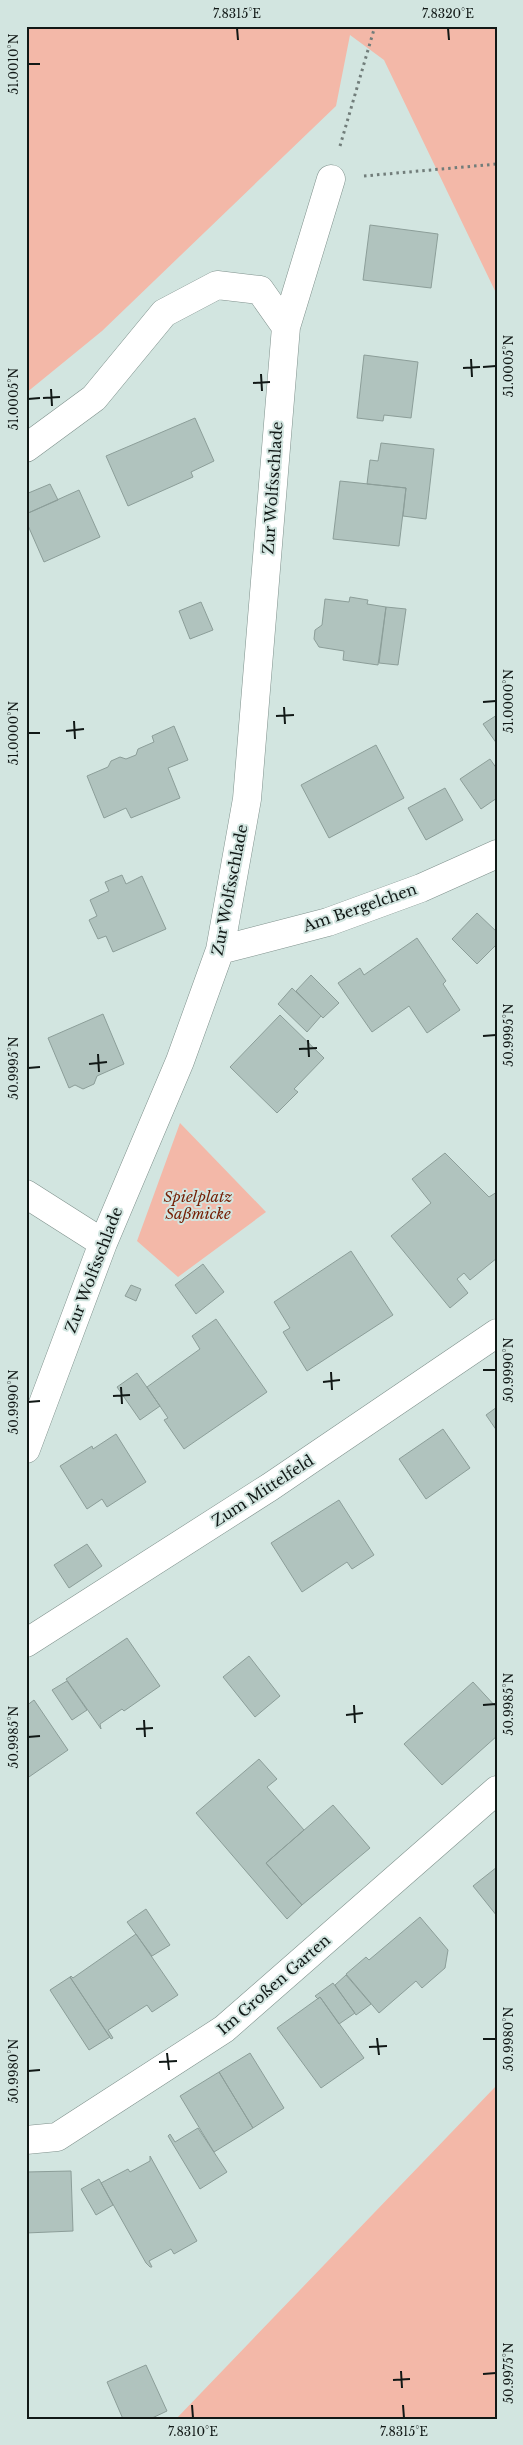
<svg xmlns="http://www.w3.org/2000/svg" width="523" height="2445" font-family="'Libre Baskerville',serif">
<rect width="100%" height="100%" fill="#d2e5e0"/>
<!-- green -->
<path fill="#f3b8a8" d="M26,26H497V295L384,60L350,35L336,106L102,331L26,393Z
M180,1123L266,1212L178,1277L137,1241Z
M497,2085V2419H176Z"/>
<!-- building -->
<path fill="#b0c3be" stroke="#8c9e99" d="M370,225L438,234L431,288L363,280Z
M364,355L418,362L411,418L384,415L383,421L357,418Z
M195,418L214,461L191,472L193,477L128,506L106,456Z
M381,443L434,449L426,519L403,516L406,488L367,484L370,460L378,461Z
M340,481L406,488L399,546L333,539Z
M50,484L58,500L26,514V494Z
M79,490L100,537L44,562L26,521V514Z
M350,597L368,600L367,604L386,607L378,665L343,660L344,651L319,647L314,639L315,630L322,625L325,599L349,602Z
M201,602L213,630L190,639L179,611Z
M386,607L406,609L398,665L379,663Z
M497,715V744L483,724Z
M174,726L188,760L168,768L180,798L131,818L126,808L104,818L87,776L108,767L111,761L120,757L126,759L136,755L138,749L154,742L152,736Z
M376,745L404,798L329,838L301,785Z
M490,759L497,769V798L481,809L460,779Z
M445,788L463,820L426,840L408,808Z
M122,875L126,884L142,876L166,929L113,952L106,936L98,939L89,920L97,916L90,900L109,891L105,882Z
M477,913L497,932V944L477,964L452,939Z
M417,938L446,981L443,984L460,1010L427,1033L409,1006L372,1032L338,983L360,968L364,975Z
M311,975L339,1003L323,1018L296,991Z
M292,988L321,1016L307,1032L278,1004Z
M103,1014L124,1064L97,1076L94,1084L83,1089L75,1085L69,1088L48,1038Z
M280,1015L324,1058L294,1089L298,1092L277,1113L230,1067Z
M445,1153L489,1197L497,1192V1258L470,1280L464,1273L457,1279L468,1293L450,1308L391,1236L431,1203L412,1179Z
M351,1251L393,1315L307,1371L283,1332L290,1328L274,1302Z
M203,1264L224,1292L196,1314L175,1285Z
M131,1285L141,1289L136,1301L125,1296Z
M216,1319L267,1392L184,1449L164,1420L168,1418L147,1387L200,1349L192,1336Z
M137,1373L160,1406L140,1420L117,1387Z
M497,1407V1431L486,1415Z
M443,1429L470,1468L426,1499L399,1459Z
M116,1434L146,1482L107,1507L102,1499L87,1509L60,1466L92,1446L93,1449Z
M339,1500L374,1555L352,1569L347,1562L302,1592L271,1543Z
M87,1544L102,1566L69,1588L54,1565Z
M127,1638L160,1686L124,1711L122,1709L100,1724L101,1729L66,1679Z
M249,1656L280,1696L255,1717L223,1677Z
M67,1681L87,1710L72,1720L52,1690Z
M473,1682L497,1708V1736L442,1785L404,1744Z
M34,1700L68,1750L26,1779V1706Z
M259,1759L277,1779L267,1787L304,1830L266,1863L302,1905L287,1919L196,1813Z
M333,1805L370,1848L302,1905L266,1863Z
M497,1867V1916L473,1886Z
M146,1909L170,1945L152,1956L127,1922Z
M420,1917L448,1950L445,1968L422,1988L416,1981L379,2013L346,1974L366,1957L369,1960Z
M136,1934L178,1995L152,2012L147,2005L108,2030L113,2038L111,2039L70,1977L71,1976L73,1978Z
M346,1975L371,2004L356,2015L335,1985Z
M70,1977L110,2037L89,2050L50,1990Z
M333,1983L355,2013L339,2024L320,1997L318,1999L315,1996Z
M320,1997L364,2058L321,2088L277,2028Z
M250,2053L284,2108L253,2128L219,2072Z
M219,2072L253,2128L214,2152L180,2096Z
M198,2128L227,2172L200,2189L168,2136L170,2134L175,2142Z
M150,2156L197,2241L174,2254L171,2249L149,2261L152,2267H150L146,2263L101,2183L128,2169L130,2172L150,2161Z
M71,2171L73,2231L26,2233V2172Z
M99,2179L113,2205L96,2215L81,2189Z
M146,2365L167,2411L150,2419H123L107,2382Z"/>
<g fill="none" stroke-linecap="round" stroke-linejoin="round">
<!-- minor casing -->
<g stroke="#7f918c" stroke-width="29">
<path id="minor" d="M286,327L331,179
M26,448L94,398L164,313L217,285L260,290L286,327L247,799L220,950L180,1061L103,1243L26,1449
M220,950L328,922L421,888L497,854
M26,1194L103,1243
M26,1643L270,1487L497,1333
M26,2140L57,2137L224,2029L497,1790"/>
</g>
<!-- path -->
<path stroke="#717d7a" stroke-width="3" stroke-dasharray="2.5 4" stroke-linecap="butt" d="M340,146L375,26
M364,176L497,164"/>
<!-- minor -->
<use href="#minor" stroke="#fff" stroke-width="28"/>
</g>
<!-- ticks -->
<path fill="none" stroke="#111816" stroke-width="2" d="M237,28L238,40M448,28L449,40M28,64H40M471,359L472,377M483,367L496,366M463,368L480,367M261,374L262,391M253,383L270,382M51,389L52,406M43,398L60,397M28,399L40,398M483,702L496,701M284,707L285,724M276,716L294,715M74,721L75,739M66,731L84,729M28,733H40M483,1036L496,1035M308,1040L309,1057M299,1049L317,1048M98,1054L99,1072M89,1064L107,1062M28,1068L40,1067M483,1370H496M331,1372L332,1390M323,1382L340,1380M121,1387L122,1404M113,1396L130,1395M28,1402L40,1401M354,1705L355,1723M483,1705L496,1704M346,1715L363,1713M144,1720L145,1737M136,1729L153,1728M28,1737L40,1736M377,2038L379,2055M483,2039H496M369,2047L387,2046M167,2053L169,2070M159,2062L177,2061M28,2071L40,2070M401,2371L402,2388M483,2374L496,2373M393,2380L410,2379M192,2405L193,2418M403,2405L404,2418"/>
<g text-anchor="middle" stroke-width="4" stroke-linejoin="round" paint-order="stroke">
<!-- street labels -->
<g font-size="15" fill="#111816" stroke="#d2e5e0">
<text transform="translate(273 488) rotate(-86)" y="5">Zur Wolfsschlade</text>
<text transform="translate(230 890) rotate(-79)" y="5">Zur Wolfsschlade</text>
<text transform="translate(360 908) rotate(-19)" y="5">Am Bergelchen</text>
<text transform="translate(94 1270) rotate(-69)" y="5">Zur Wolfsschlade</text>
<text transform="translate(263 1491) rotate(-33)" y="5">Zum Mittelfeld</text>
<text transform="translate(274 1985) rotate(-41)" y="5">Im Großen Garten</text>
</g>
<!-- park labels -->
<g font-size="15" font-style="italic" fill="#741f05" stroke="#d2e5e0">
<text x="198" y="1202">Spielplatz<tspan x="198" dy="17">Saßmicke</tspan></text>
</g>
</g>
<!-- border -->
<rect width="523" height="2445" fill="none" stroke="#d2e5e0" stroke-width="55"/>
<rect x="28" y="28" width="468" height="2390" fill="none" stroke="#111816" stroke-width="2"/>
<g font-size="12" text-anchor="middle" fill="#111816">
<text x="237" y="18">7.8315°E</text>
<text x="448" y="18">7.8320°E</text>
<text transform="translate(14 64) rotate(-90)" y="4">51.0010°N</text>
<text transform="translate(509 366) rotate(-90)" y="4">51.0005°N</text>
<text transform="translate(14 399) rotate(-90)" y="4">51.0005°N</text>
<text transform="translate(509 701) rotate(-90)" y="4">51.0000°N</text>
<text transform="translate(14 733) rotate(-90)" y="4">51.0000°N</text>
<text transform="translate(509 1035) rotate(-90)" y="4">50.9995°N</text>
<text transform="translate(14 1068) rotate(-90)" y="4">50.9995°N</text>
<text transform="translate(509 1370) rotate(-90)" y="4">50.9990°N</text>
<text transform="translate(14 1402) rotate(-90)" y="4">50.9990°N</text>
<text transform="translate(509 1704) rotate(-90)" y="4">50.9985°N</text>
<text transform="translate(14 1737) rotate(-90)" y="4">50.9985°N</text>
<text transform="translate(509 2039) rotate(-90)" y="4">50.9980°N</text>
<text transform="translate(14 2071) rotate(-90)" y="4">50.9980°N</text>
<text transform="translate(509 2373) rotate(-90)" y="4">50.9975°N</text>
<text x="193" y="2436">7.8310°E</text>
<text x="404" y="2436">7.8315°E</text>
</g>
</svg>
